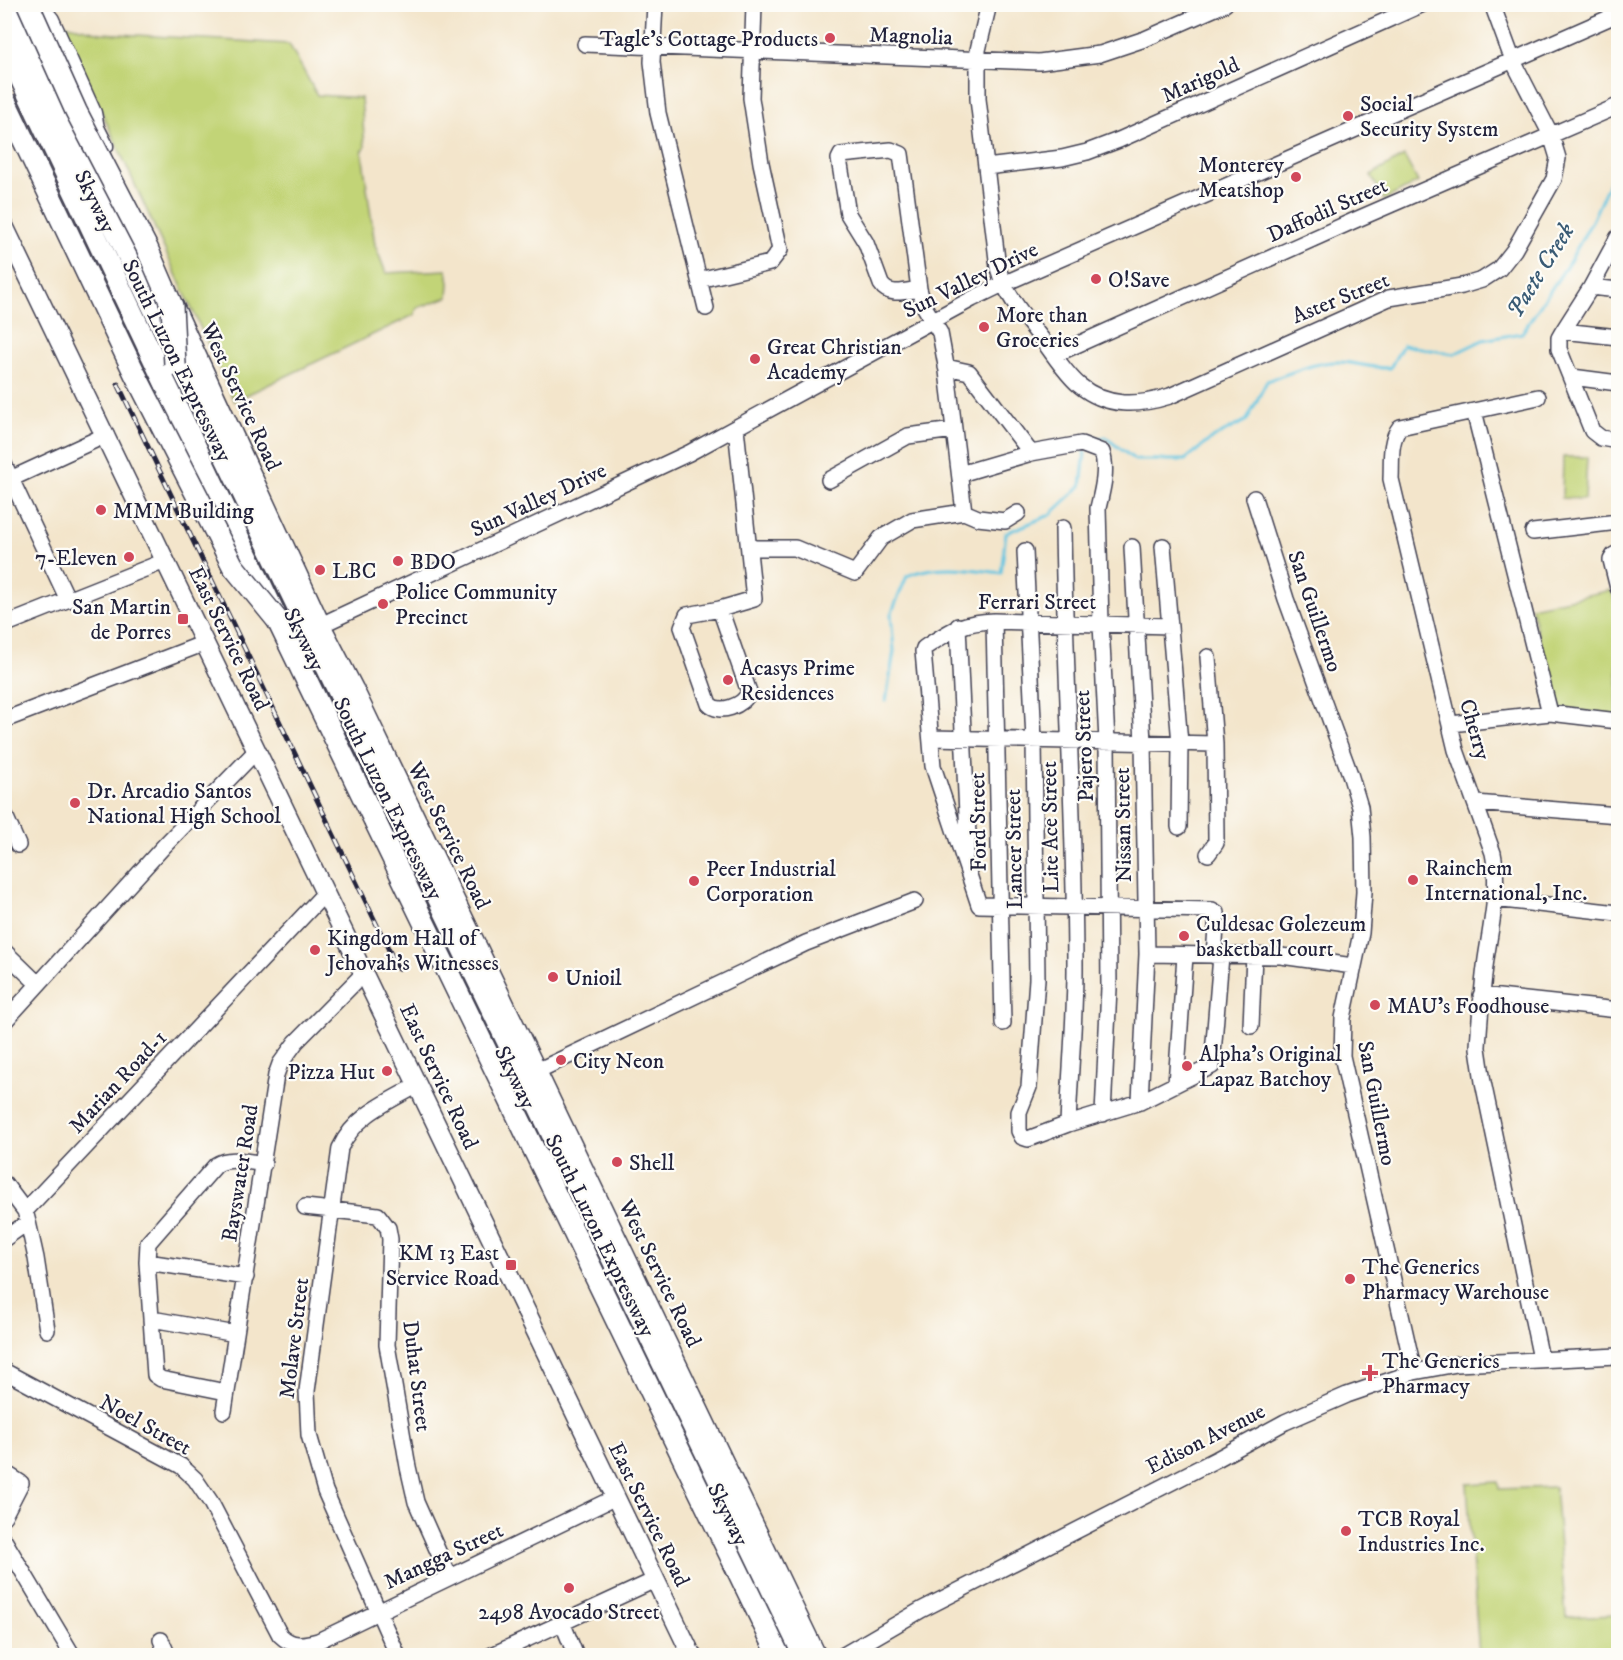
<svg xmlns="http://www.w3.org/2000/svg" width="1623" height="1660" font-family="'IM FELL DW Pica',serif">
<rect width="100%" height="100%" fill="#fdfcf7"/>
<filter id="ink" filterUnits="userSpaceOnUse"><feTurbulence type="fractalNoise" baseFrequency=".0167" numOctaves="2"/><feDisplacementMap in="SourceGraphic" scale="12" xChannelSelector="R" yChannelSelector="G"/><feConvolveMatrix kernelMatrix="1 2 1 2 8 2 1 2 1" color-interpolation-filters="sRGB"/></filter>
<filter id="wash" filterUnits="userSpaceOnUse"><feTurbulence type="fractalNoise" baseFrequency=".008" numOctaves="4" result="noise"/><feDisplacementMap in="SourceGraphic" scale="24" xChannelSelector="R" yChannelSelector="G"/><feGaussianBlur stdDeviation="1.35" result="paint"/><feColorMatrix in="noise" values="0 0 0 0 0 0 0 0 0 0 0 0 0 0 0 0 0 1.4 0 .05"/><feComposite in="paint" operator="in"/></filter>
<g filter="url(#wash)">
<rect width="100%" height="100%" fill="#f3e5cb"/>
<!-- green -->
<path fill="#c2d477" stroke="#727b59" stroke-width="1.5" d="M61,23L101,33L289,44L317,95L361,98L365,148L362,152L375,245L386,273L447,270L449,283L448,297L417,308L414,315L234,401Z
M1404,156L1418,182L1384,200L1371,175Z
M1563,457H1587L1585,499L1562,498Z
M1611,590L1618,610L1617,716L1556,708L1531,607Z
M1498,1482L1499,1489L1555,1487L1566,1617L1618,1615V1655H1479L1467,1484Z"/>
<g fill="none" stroke-linecap="round" stroke-linejoin="round">
<!-- stream -->
<path stroke="#63c5e1" stroke-width="3" d="M1091,441L1105,437L1135,460H1185L1211,439L1247,420L1267,381C1290,374 1315,361 1339,362C1356,362 1372,369 1390,368L1403,345L1454,354L1483,340L1522,333L1570,261L1593,219L1618,162
M886,701L894,651L891,614L907,576C936,563 970,569 1001,573L1006,533L1050,515L1081,486L1085,452"/>
</g>
</g>
<g filter="url(#ink)">
<g fill="none" stroke-linecap="round" stroke-linejoin="round">
<!-- minor casing -->
<g stroke="#413f51" stroke-width="18">
<path id="minor" d="M655,4L652,62L658,113L706,308
M989,4L978,50V99L998,268C1006,296 1024,316 1041,338C1053,353 1064,372 1079,385C1107,408 1138,406 1170,396L1389,298L1462,286L1482,280L1499,269L1514,250L1554,179L1558,158L1551,135L1513,61L1492,4
M585,44L1039,62L1100,54L1145,39L1225,4
M986,167L1062,158L1087,152L1119,140L1423,4
M1618,237L1591,287L1563,331L1559,338V349L1592,431L1601,438L1618,441
M699,280L770,263L780,250L761,163L751,98L754,4
M1591,287L1618,290
M919,289C906,291 889,297 881,284L866,243L848,214L839,159L841,155L891,150L901,154L919,289L924,306L940,333L947,371L964,512
M1563,331L1618,337
M1054,355L1353,221L1618,106
M946,367L969,372L1031,453
M1572,377L1618,383
M1474,411L1550,713
M4,464L68,600
M960,474L1031,453L1081,444L1102,452C1108,470 1102,491 1098,508L1101,624L1107,741L1109,988L1103,1114
M829,480L908,436L954,430
M4,482L106,435
M1254,498L1286,599L1350,774L1360,807L1363,837L1364,892L1361,933L1343,1018L1342,1056L1414,1372
M1063,528C1065,675 1075,822 1075,970C1075,1021 1070,1073 1068,1124
M1533,532L1618,522
M1163,546L1180,743L1179,827
M1132,547L1143,742L1147,954L1140,1102
M750,548H795L855,573L881,538L912,520L964,512L978,518L1005,521L1018,513
M1025,551L1034,740L1037,979L1029,1087L1019,1112V1131L1022,1137L1028,1139L1068,1124L1140,1102L1212,1066L1221,956
M1618,553L1614,555L1611,560L1618,588
M720,609L749,692C744,706 719,715 709,704L682,627L687,615L720,609L754,599L736,428
M994,621L1003,1023
M4,625L165,561
M321,625L689,453L972,299L1003,284L1618,14
M958,626L968,835L965,856
M1170,626L994,621C961,622 952,630 924,648L923,651L933,766L979,905L1212,910L1217,913L1214,956
M4,720L205,643
M1451,724L1550,713L1618,721
M931,738L1215,744
M1476,803L1618,815
M4,813L18,845
M1208,854L1216,843V837L1215,744L1208,657
M1494,899L1618,913
M4,951L38,984
M1147,954L1281,956L1353,966
M1481,995L1618,1010
M4,1022L165,845L257,750
M1251,1026L1254,955
M1478,1046C1480,1017 1482,988 1486,959C1491,925 1500,887 1493,853L1456,750L1391,479C1392,461 1389,441 1400,427L1538,397
M1478,1048L1483,1082L1541,1359
M537,1071L806,943L915,901
M1176,1084L1185,956
M4,1183L25,1211L28,1222L36,1258L47,1330
M305,1207L378,1215L388,1228L390,1239L387,1345L408,1467L416,1502L449,1576
M25,1211L325,893
M4,1239L28,1222
M147,1262L246,1277
M152,1319L236,1334
M4,1371L181,1466L195,1479L210,1501L280,1635C292,1647 303,1645 318,1641L616,1497
M226,1392L161,1379L155,1375L147,1262L148,1243L216,1165C229,1156 248,1162 264,1164
M224,1411L276,1075L280,1064L296,1042L364,973
M4,1472L21,1483L4,1516
M4,1540L73,1656
M562,1622L576,1656
M161,1640L168,1656
M398,1656L325,1491L309,1435L307,1391L340,1148C355,1115 388,1102 418,1085
M490,1656L655,1580
M842,1656L921,1610L1217,1459L1285,1422L1347,1395L1414,1372L1457,1364L1618,1356"/>
</g>
<!-- major casing -->
<g stroke="#413f51" stroke-width="21">
<path id="major" d="M37,4L50,20L92,113L95,128L104,146
M4,226L692,1656
M174,306L321,625L354,689L817,1656"/>
</g>
<!-- highway casing -->
<g stroke="#413f51" stroke-width="24">
<path id="highway" d="M7,4L804,1656
M4,43L278,621L779,1656"/>
</g>
<!-- minor -->
<use href="#minor" stroke="#fff" stroke-width="15"/>
<!-- major -->
<use href="#major" stroke="#fff" stroke-width="18"/>
<!-- highway -->
<use href="#highway" stroke="#fff" stroke-width="21"/>
<!-- rail casing -->
<g stroke="#22223b" stroke-width="5">
<path id="rail" d="M118,384L398,969"/>
</g>
<!-- rail -->
<use href="#rail" stroke="#fdfcf7" stroke-width="3" stroke-dasharray="9" stroke-linecap="butt"/>
<!-- highway-bridge casing -->
<g stroke="#413f51" stroke-width="24" stroke-linecap="butt">
<path id="highway-bridge" d="M28,4L76,111L147,248L172,306L175,365
M4,99L135,374L233,566L278,621"/>
</g>
<!-- highway-bridge -->
<use href="#highway-bridge" stroke="#fff" stroke-width="21"/>
</g>
</g>
<!-- markers -->
<g fill="#d1495b" stroke="#fdfcf7" stroke-width="2">
<circle cx="830" cy="38" r="6"/>
<circle cx="1348" cy="116" r="6"/>
<circle cx="1296" cy="177" r="6"/>
<circle cx="1096" cy="279" r="6"/>
<circle cx="984" cy="327" r="6"/>
<circle cx="755" cy="359" r="6"/>
<circle cx="101" cy="510" r="6"/>
<circle cx="129" cy="557" r="6"/>
<circle cx="398" cy="561" r="6"/>
<circle cx="320" cy="570" r="6"/>
<circle cx="383" cy="604" r="6"/>
<rect x="177" y="613" width="12" height="12" rx="3"/>
<circle cx="728" cy="680" r="6"/>
<circle cx="75" cy="803" r="6"/>
<circle cx="1413" cy="880" r="6"/>
<circle cx="694" cy="881" r="6"/>
<circle cx="1184" cy="936" r="6"/>
<circle cx="315" cy="950" r="6"/>
<circle cx="553" cy="977" r="6"/>
<circle cx="1375" cy="1005" r="6"/>
<circle cx="561" cy="1060" r="6"/>
<circle cx="1187" cy="1066" r="6"/>
<circle cx="387" cy="1071" r="6"/>
<circle cx="617" cy="1162" r="6"/>
<rect x="505" y="1259" width="12" height="12" rx="3"/>
<circle cx="1350" cy="1279" r="6"/>
<path d="M1367 1364h6v6h6v6h-6v6h-6v-6h-6v-6h6z"/>
<circle cx="1346" cy="1531" r="6"/>
<circle cx="569" cy="1588" r="6"/>
</g>
<g text-anchor="middle" stroke-width="4.5" stroke-linejoin="round" paint-order="stroke">
<!-- street labels -->
<g font-size="22" fill="#22223b" stroke="#fdfcf7">
<text transform="translate(911 35) rotate(2)" y="8">Magnolia</text>
<text transform="translate(1200 79) rotate(-24)" y="8">Marigold</text>
<text transform="translate(96 201) rotate(64)" y="8">Skyway</text>
<text transform="translate(1327 209) rotate(-24)" y="8">Daffodil Street</text>
<text transform="translate(970 279) rotate(-26)" y="8">Sun Valley Drive</text>
<text transform="translate(1340 297) rotate(-22)" y="8">Aster Street</text>
<text transform="translate(178 360) rotate(64)" y="8">South Luzon Expressway</text>
<text transform="translate(242 396) rotate(65)" y="8">West Service Road</text>
<text transform="translate(538 499) rotate(-25)" y="8">Sun Valley Drive</text>
<text x="1037" y="609">Ferrari Street</text>
<text transform="translate(1316 611) rotate(71)" y="8">San Guillermo</text>
<text transform="translate(230 638) rotate(64)" y="8">East Service Road</text>
<text transform="translate(305 639) rotate(64)" y="8">Skyway</text>
<text transform="translate(1476 729) rotate(74)" y="8">Cherry</text>
<text transform="translate(1083 746) rotate(-92)" y="8">Pajero Street</text>
<text transform="translate(389 798) rotate(64)" y="8">South Luzon Expressway</text>
<text transform="translate(977 822) rotate(-91)" y="8">Ford Street</text>
<text transform="translate(1122 825) rotate(-91)" y="8">Nissan Street</text>
<text transform="translate(1049 827) rotate(-91)" y="8">Lite Ace Street</text>
<text transform="translate(450 835) rotate(64)" y="8">West Service Road</text>
<text transform="translate(1013 849) rotate(-91)" y="8">Lancer Street</text>
<text transform="translate(440 1076) rotate(65)" y="8">East Service Road</text>
<text transform="translate(516 1077) rotate(64)" y="8">Skyway</text>
<text transform="translate(117 1081) rotate(-47)" y="8">Marian Road-1</text>
<text transform="translate(1378 1103) rotate(79)" y="8">San Guillermo</text>
<text transform="translate(239 1173) rotate(-81)" y="8">Bayswater Road</text>
<text transform="translate(601 1235) rotate(64)" y="8">South Luzon Expressway</text>
<text transform="translate(661 1273) rotate(64)" y="8">West Service Road</text>
<text transform="translate(293 1338) rotate(-83)" y="8">Molave Street</text>
<text transform="translate(418 1376) rotate(83)" y="8">Duhat Street</text>
<text transform="translate(146 1424) rotate(29)" y="8">Noel Street</text>
<text transform="translate(1205 1438) rotate(-27)" y="8">Edison Avenue</text>
<text transform="translate(650 1514) rotate(64)" y="8">East Service Road</text>
<text transform="translate(729 1514) rotate(64)" y="8">Skyway</text>
<text transform="translate(443 1555) rotate(-25)" y="8">Mangga Street</text>
</g>
<!-- poi labels -->
<g font-size="22" fill="#22223b" stroke="#fdfcf7" text-anchor="start">
<text x="818" y="46" text-anchor="end">Tagle's Cottage Products</text>
<text x="1360" y="111">Social<tspan x="1360" dy="25">Security System</tspan></text>
<text x="1284" y="172" text-anchor="end">Monterey<tspan x="1284" dy="25">Meatshop</tspan></text>
<text x="1108" y="287">O!Save</text>
<text x="996" y="322">More than<tspan x="996" dy="25">Groceries</tspan></text>
<text x="767" y="354">Great Christian<tspan x="767" dy="25">Academy</tspan></text>
<text x="113" y="518">MMM Building</text>
<text x="117" y="565" text-anchor="end">7-Eleven</text>
<text x="410" y="569">BDO</text>
<text x="332" y="578">LBC</text>
<text x="395" y="599">Police Community<tspan x="395" dy="25">Precinct</tspan></text>
<text x="171" y="614" text-anchor="end">San Martin<tspan x="171" dy="25">de Porres</tspan></text>
<text x="740" y="675">Acasys Prime<tspan x="740" dy="25">Residences</tspan></text>
<text x="87" y="798">Dr. Arcadio Santos<tspan x="87" dy="25">National High School</tspan></text>
<text x="1425" y="875">Rainchem<tspan x="1425" dy="25">International, Inc.</tspan></text>
<text x="706" y="876">Peer Industrial<tspan x="706" dy="25">Corporation</tspan></text>
<text x="1196" y="931">Culdesac Golezeum<tspan x="1196" dy="25">basketball court</tspan></text>
<text x="327" y="945">Kingdom Hall of<tspan x="327" dy="25">Jehovah's Witnesses</tspan></text>
<text x="565" y="985">Unioil</text>
<text x="1387" y="1013">MAU’s Foodhouse</text>
<text x="1199" y="1061">Alpha's Original<tspan x="1199" dy="25">Lapaz Batchoy</tspan></text>
<text x="573" y="1068">City Neon</text>
<text x="375" y="1079" text-anchor="end">Pizza Hut</text>
<text x="629" y="1170">Shell</text>
<text x="499" y="1260" text-anchor="end">KM 13 East<tspan x="499" dy="25">Service Road</tspan></text>
<text x="1362" y="1274">The Generics<tspan x="1362" dy="25">Pharmacy Warehouse</tspan></text>
<text x="1382" y="1368">The Generics<tspan x="1382" dy="25">Pharmacy</tspan></text>
<text x="1358" y="1526">TCB Royal<tspan x="1358" dy="25">Industries Inc.</tspan></text>
<text x="569" y="1619" text-anchor="middle">2498 Avocado Street</text>
</g>
<!-- water labels -->
<g font-size="24" font-style="italic" fill="#395b75" stroke="#fdfcf7">
<text transform="translate(1540 270) rotate(-58)" y="8">Paete Creek</text>
</g>
</g>
<!-- margin -->
<rect width="1623" height="1660" fill="none" stroke="#fdfcf7" stroke-width="24"/>
</svg>
